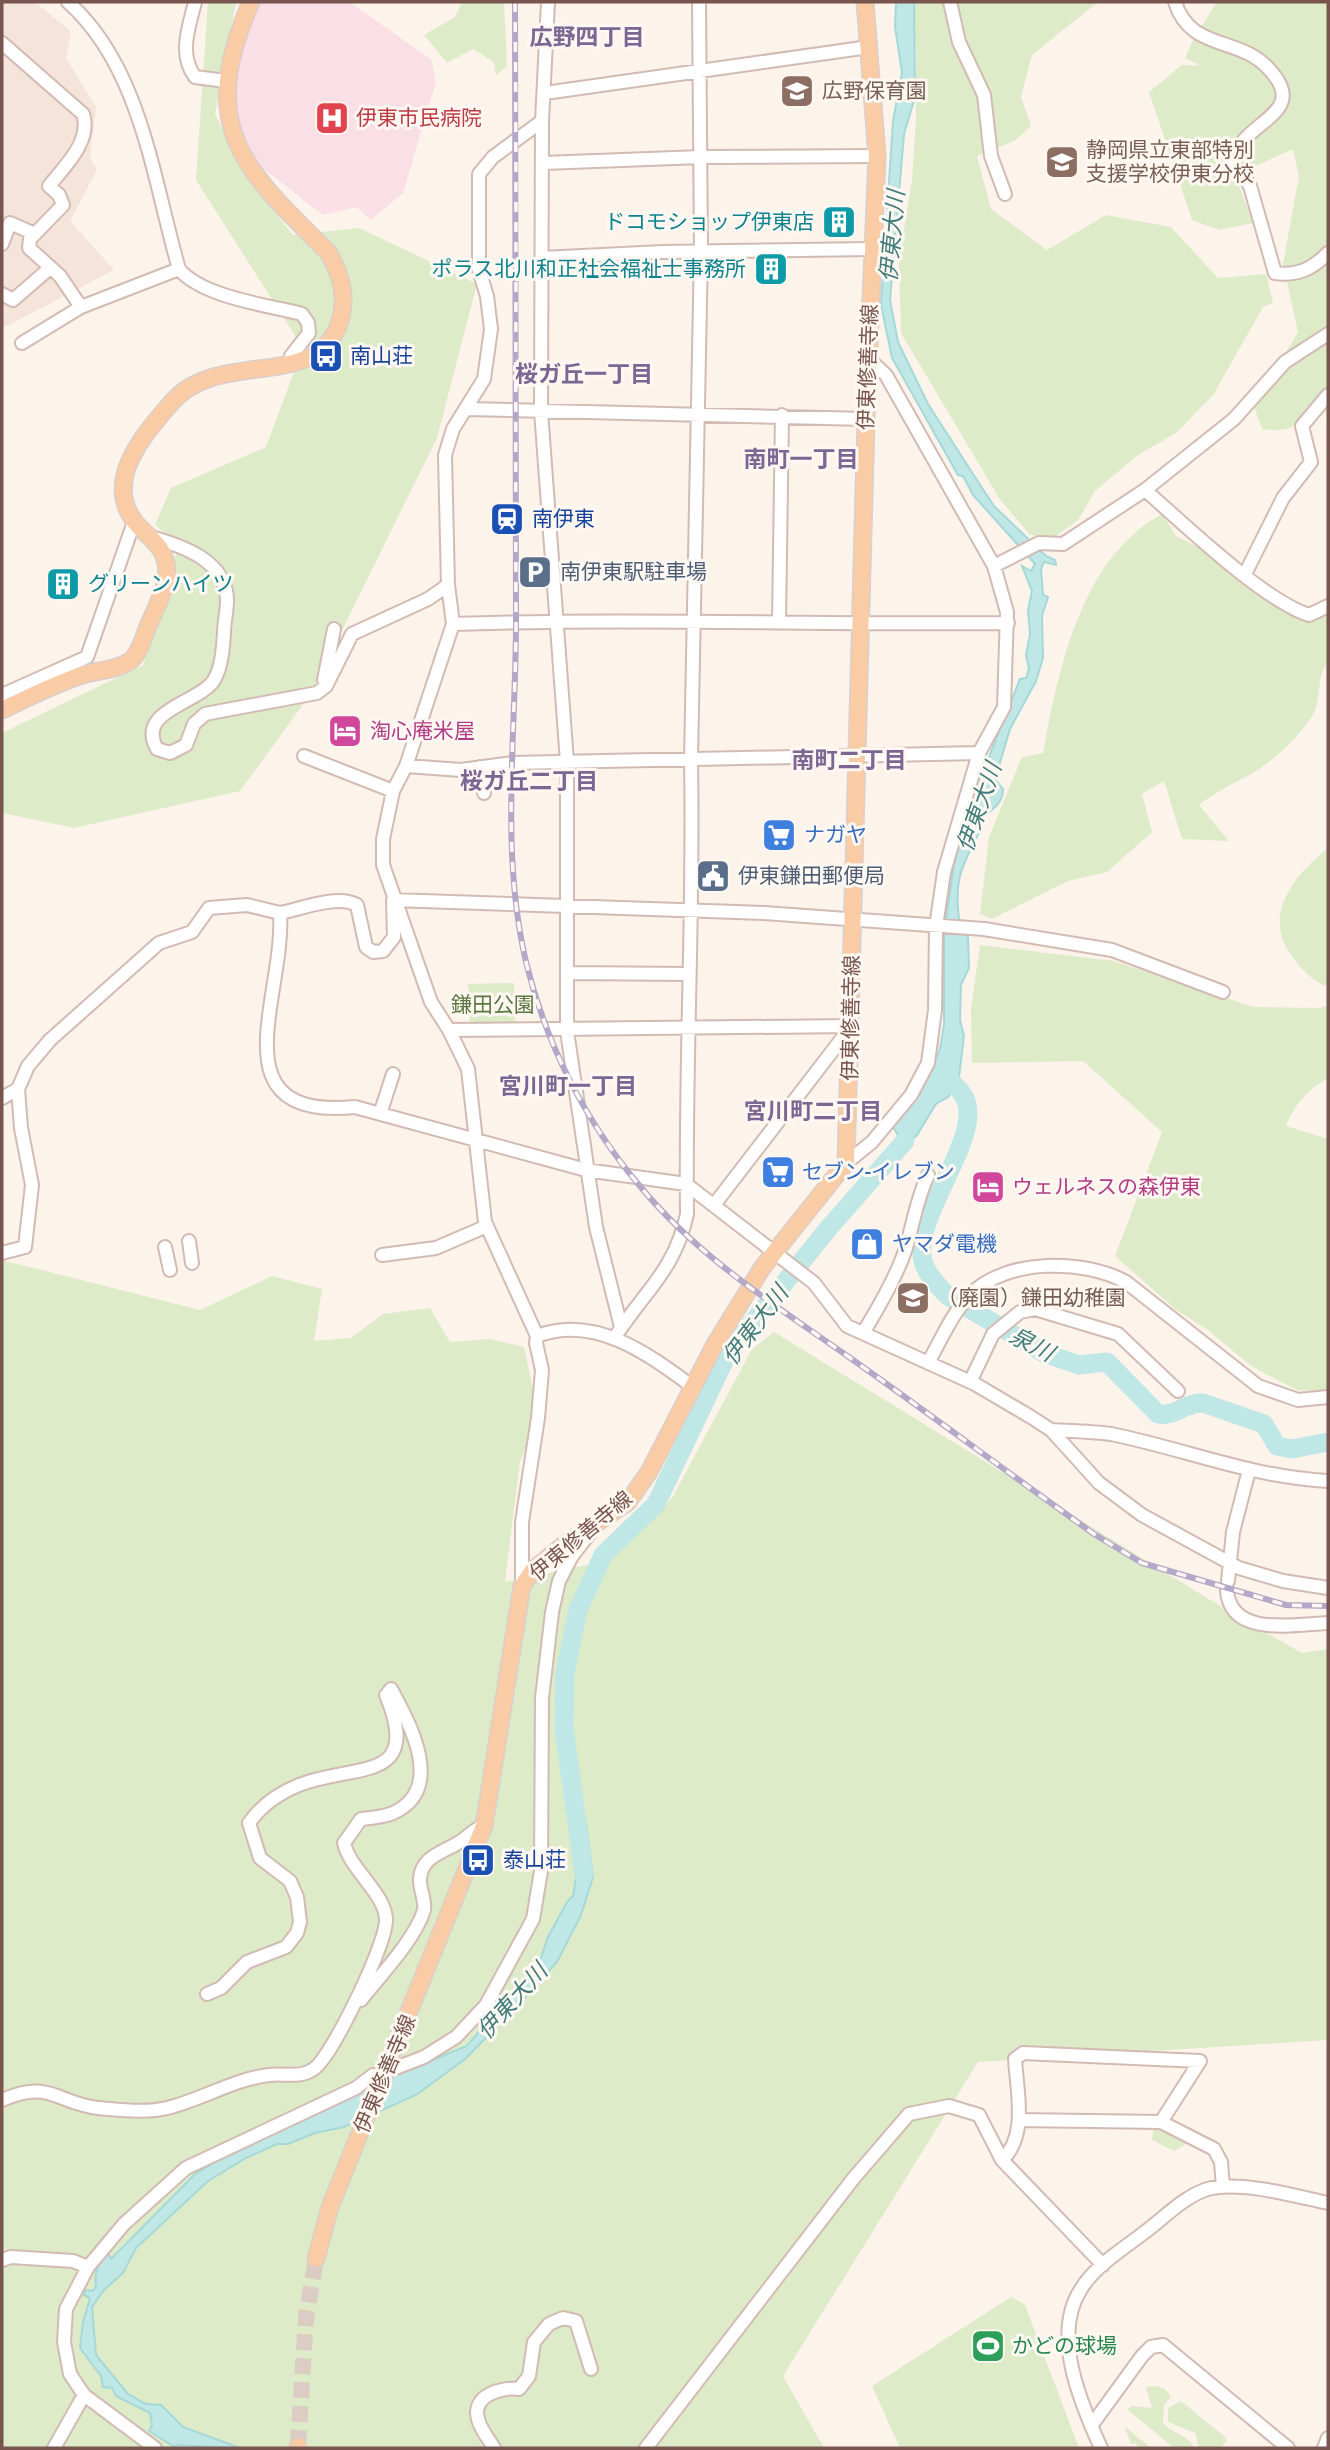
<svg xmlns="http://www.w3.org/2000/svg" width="1330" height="2450" font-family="'Archivo Narrow','Noto Sans JP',sans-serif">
<rect width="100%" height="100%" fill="#fcf3eb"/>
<!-- residential -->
<path fill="#f4e4da" d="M2,2H35L71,32L66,58L96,107L90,158L97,170L70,221L114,270L3,328Z"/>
<!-- medical -->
<path fill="#fadfe7" d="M255,2H349L431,59L436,82L403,193L371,220L356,207L323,215L260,166L243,134L234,103V77Z"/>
<!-- green -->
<path fill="#ddebc9" d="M208,2H236L215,114L245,175L293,235L359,228L477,284L437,438L310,695L240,791L74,828L2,813V733L143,665L179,544L155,525L171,488L266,447L303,348L196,180Z
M462,2H504L507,66L496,76L494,62L473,49L447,63L424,35L455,17Z
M910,2H1098L1032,55L1021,97L1031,126L1016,140L977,156L991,209L1047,250L1106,215L1171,227L1218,278L1266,274L1273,303L1263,307L1213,395L1176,433L1138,455L1095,491L1078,520L1054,537L1030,535L999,498L901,333L899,261L912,180L916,119V48Z
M1217,2H1328V390C1295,412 1308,435 1262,429L1254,407L1298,332L1283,264L1299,176L1293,149L1235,175L1253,223L1219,230L1192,220L1149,92L1182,65L1200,66L1185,58L1193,40Z
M1162,514L1176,536L1200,548L1294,615L1328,611V662C1315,677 1323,700 1311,718C1300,734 1284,750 1269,762C1247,779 1222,786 1199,805L1229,841L1182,839L1164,781L1142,794L1152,832L1107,872L1068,881L992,919L980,914L989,837L1022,757L1043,753C1059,669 1080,559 1162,514Z
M1328,848V987C1314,982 1303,971 1294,959C1260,917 1293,876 1328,848Z
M980,945L1114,961L1253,1007L1320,1008L1328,1005V1078C1307,1090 1296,1103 1286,1126L1328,1139V1391L1297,1390L1251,1366L1208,1330L1175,1309L1115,1256L1162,1132L1083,1061L972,1063L971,1009Z
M514,983L516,1032L479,1033L478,1024H470L468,984Z
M2,1260L200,1310L272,1276L322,1289L314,1341L351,1338L383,1314L430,1308L450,1342L489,1339L524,1347L535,1399L530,1441L520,1461L505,1582L611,1560L672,1498L752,1349L774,1332L1243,1620L1302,1653L1328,1649V2040L978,2062L783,2376L824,2448H2Z
M1154,2126L1189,2142L1174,2151L1152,2140Z
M1011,2297L1025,2305L1079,2448H900L872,2386Z
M1156,2386L1165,2389L1171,2397L1164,2405L1163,2423C1172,2434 1189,2435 1194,2448H1174L1127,2409L1132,2406L1152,2408L1146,2387Z
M1181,2401L1224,2436L1227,2441L1220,2448H1199L1195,2433L1168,2422V2408Z
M1124,2426L1151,2448H1139L1135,2443L1131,2444Z"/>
<!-- water -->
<path fill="#bfe7e6" stroke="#a5d8d8" stroke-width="2" d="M896,2H914L915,97L904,134L890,300L898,342L928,404L984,491L994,506L1046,556L1055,560L1056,565L1044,562L1041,569L1043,595L1048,597L1042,616L1043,658L1036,681L1010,729L995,779L1003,789C1003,802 995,807 986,815C983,819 982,827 980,831C958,871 953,886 961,932L968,937L969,968L961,985L960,1020L964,1036L959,1077L948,1097L936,1104L917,1135L879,1167L900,1140L893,1126L919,1095L940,1049L944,1025V932L954,864L969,807L1020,679L1026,678L1029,669L1026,655L1030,635L1028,610L1032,591L1022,566L1031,571L1035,564L973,495L963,476L958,475L892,358L881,305L893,121L902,72L895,27Z
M570,1804L586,1823L593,1877L581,1915L557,1962L520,2003L465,2059L416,2095L344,2127L315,2133L288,2144H277L246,2158L208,2181L136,2248L123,2273L104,2290L92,2307L96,2355L128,2394L146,2404L161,2405L183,2427L240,2448L176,2445V2448L149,2431L152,2425L150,2413L116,2396L112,2388L103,2387L101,2376L80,2348L83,2322L90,2298L84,2295L86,2290L93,2291L96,2286C94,2272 98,2263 108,2254L111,2259L194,2175L224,2156L403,2072L467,2046L541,1958L548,1937L567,1902L573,1896L583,1838Z"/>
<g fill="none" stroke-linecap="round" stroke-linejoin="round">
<!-- river -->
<path stroke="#bfe7e6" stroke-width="19" d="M944,1075C950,1081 959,1088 963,1095C988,1133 911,1215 923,1261C926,1274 939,1287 948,1296L1044,1353L1079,1365L1107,1362L1158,1414C1175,1417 1186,1402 1203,1403L1264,1424L1277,1446L1292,1449L1328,1442
M584,1874L564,1728L565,1673L578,1610L603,1555L656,1504L728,1353L827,1230L905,1141"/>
<!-- major-tunnel -->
<path stroke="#dbccc4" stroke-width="16" stroke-dasharray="16 8" stroke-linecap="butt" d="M298,2446L306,2318L316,2259"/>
<!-- minor casing -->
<g stroke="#d2bbb3" stroke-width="16">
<path id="minor" d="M68,2C141,67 153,179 179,269C202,297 267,305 302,314L308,323L309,333L291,356V364
M195,2C189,27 178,54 195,77L226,81
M548,2L542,121L541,411L567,762V1031L596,1227L621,1327
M950,2L959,42L984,95L991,156L1005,194
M1175,2C1190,51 1238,36 1268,68C1314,116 1238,120 1234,162L1250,186L1275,273C1298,276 1312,269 1328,253
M2,43L83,114C92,141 64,167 49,186L59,195L63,205L30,239L29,248L60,276L81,307
M545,93L869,47
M543,163L701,157L877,156
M2,244L10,223L35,234
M542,258L662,252L872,249
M2,294L13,300L50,268
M22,343L81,307L179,269
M468,409L866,419
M1145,490C1183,523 1264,601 1309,615L1328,606
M151,537C183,546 227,561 227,601C227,611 224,622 224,633C223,647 222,667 214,680C200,703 135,710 157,749L170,753L186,745L194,724L205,714L317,693L326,686L352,634L428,599L448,585
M994,566L1039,543L1063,544L1145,490L1234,419L1285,362L1328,334
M1245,574L1283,498L1311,462L1302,426L1328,395
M779,622L782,415
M453,624C638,618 823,625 1008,623
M324,680L334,629
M2,695L87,657L134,522
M304,756L393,791
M406,766L461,770L512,763L979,753
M480,767L484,793
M280,913C301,909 337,894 357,905L366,947L373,952L383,951L394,937L393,900L764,913L984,929L1112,950L1223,992
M567,973L687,974
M449,1030L852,1026
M2,1098L18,1089
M380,1114L393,1074
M846,1163L872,1142L911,1095L928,1063L935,1010L936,927L944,872L979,753L1004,707L1007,612L994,566L886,375L868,358
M714,1205L850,1028
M189,1241L192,1263
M165,1247L170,1270
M2,1253L25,1247L32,1185L21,1128L18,1089L28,1066L50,1040L159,943L192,932L209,908L247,905L280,913C286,994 214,1121 355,1107L586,1170L686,1184L814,1283L847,1326L975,1384L1031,1417L1051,1430L1099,1483L1142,1515L1239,1568L1283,1581L1328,1588
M382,1255L436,1248L487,1226
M863,1333C877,1310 900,1271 907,1244C914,1220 917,1198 928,1175
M537,1336C595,1314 648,1354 693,1387
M615,1337C644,1292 675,1270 687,1214C685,1063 694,912 691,760L701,251L699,2
M928,1363C941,1340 952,1313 971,1294C1008,1258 1084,1259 1126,1282L1258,1386L1298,1400L1328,1397
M970,1382L993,1334L1020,1312L1035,1309L1118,1334L1178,1391
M1051,1430C1070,1431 1091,1431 1111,1434C1185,1449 1251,1477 1328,1481
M1228,1581L1233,1532L1249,1470
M522,1586V1522L538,1418L542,1370L536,1343L537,1336L485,1222L468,1069L449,1030L431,1002L383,865V839L393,791L406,766L453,624L448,585L445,455L453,429L484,379L491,329L487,296L479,270V174L493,157L542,121
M1227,1591C1231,1638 1296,1624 1328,1623
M361,2000C379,1977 416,1938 424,1910C426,1901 419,1888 420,1878C422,1857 441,1853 458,1843C469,1837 471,1830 484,1826
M388,2071L424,2057L456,2037L486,2005L533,1919L541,1871L542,1698L552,1612L559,1581L572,1556L592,1530
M2,2100C50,2079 56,2103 98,2108C118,2110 148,2113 167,2108C201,2100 234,2079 269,2075C285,2073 301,2079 315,2068C334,2052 385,1946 386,1921C387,1895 350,1870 344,1843L361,1819C371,1818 384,1817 393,1813C446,1789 410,1724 391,1689L386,1695C423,1784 355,1763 299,1785C279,1793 261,1806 249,1823L260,1858L290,1881L297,1897L300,1922L297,1933L286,1947L247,1962L221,1988L207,1994
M1019,2120L1161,2122L1214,2149L1221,2162L1223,2187
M1002,2160C1028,2136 1017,2092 1015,2059L1023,2053L1200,2061L1161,2122
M2,2260L11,2257L73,2261L88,2267
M1091,2426L1142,2356L1151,2347L1163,2345L1288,2448
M54,2448L84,2395
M155,2448L84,2395L70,2374L64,2342L66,2309L88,2267L124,2224L186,2168L356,2088L373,2075
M494,2448C489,2439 480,2429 478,2419C471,2395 502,2387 519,2389L529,2376L534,2342L549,2324L563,2318L576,2321L591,2369
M646,2448L853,2179L909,2114L949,2106L979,2115L1002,2160L1103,2265
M1101,2448C1081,2404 1051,2335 1081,2289C1095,2266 1123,2249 1145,2232C1164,2218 1187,2193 1212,2188C1246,2182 1295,2196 1328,2203
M1324,2448L1328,2438"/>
</g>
<!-- major casing -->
<g stroke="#d9cfcd" stroke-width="19">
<path id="major" d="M2,710C27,698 53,685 79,676C95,670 116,671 130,661C140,654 144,635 149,624C156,607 170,583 166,564C163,544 146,536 135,522C102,480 146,432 172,402C220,347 322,394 341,317C347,294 340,272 328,252C241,167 197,126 251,2
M316,2259L330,2207L484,1826L522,1586L534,1569L561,1547L628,1502L649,1472L714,1346L762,1268L846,1163L866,419L877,156L865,2
M298,2448V2446"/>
</g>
<!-- minor -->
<use href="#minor" stroke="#fff" stroke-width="12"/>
<!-- major -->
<use href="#major" stroke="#f9cca6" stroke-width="16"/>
<!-- rail casing -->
<g stroke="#b4a8c8" stroke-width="6">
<path id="rail" d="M515,2C517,208 515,415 516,622C516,735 500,851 526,962C546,1044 585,1121 639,1185C696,1255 773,1304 846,1355C930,1414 1011,1475 1094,1534L1142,1563L1286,1605L1328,1606"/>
</g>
<!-- rail -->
<use href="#rail" stroke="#fff8f2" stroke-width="3.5" stroke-dasharray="10" stroke-linecap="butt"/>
</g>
<!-- icons -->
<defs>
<g id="school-square" transform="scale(1.75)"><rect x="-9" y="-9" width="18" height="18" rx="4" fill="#8d6e63" stroke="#fff8f2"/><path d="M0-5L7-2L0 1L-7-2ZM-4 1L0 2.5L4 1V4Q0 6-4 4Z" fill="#fff"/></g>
<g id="hospital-square" transform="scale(1.75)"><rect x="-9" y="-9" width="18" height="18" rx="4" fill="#e0444e" stroke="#fff8f2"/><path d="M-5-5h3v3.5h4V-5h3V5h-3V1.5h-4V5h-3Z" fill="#fff"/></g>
<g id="building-square" transform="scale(1.75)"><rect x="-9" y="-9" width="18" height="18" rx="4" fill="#0f9aa8" stroke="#fff8f2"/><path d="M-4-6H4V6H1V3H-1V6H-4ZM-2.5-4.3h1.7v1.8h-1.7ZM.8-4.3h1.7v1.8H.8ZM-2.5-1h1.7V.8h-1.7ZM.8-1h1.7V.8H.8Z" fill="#fff"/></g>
<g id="bus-square" transform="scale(1.75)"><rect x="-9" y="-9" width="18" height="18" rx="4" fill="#1a4fb4" stroke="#fff8f2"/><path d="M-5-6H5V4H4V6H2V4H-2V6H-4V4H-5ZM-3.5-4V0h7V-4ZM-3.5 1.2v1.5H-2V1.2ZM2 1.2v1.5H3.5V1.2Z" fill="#fff"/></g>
<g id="station-square" transform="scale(1.75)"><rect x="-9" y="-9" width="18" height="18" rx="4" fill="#1a4fb4" stroke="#fff8f2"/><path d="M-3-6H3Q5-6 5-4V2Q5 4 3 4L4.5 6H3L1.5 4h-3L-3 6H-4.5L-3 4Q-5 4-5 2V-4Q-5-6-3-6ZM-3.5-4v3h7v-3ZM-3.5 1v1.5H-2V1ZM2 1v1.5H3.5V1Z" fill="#fff"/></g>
<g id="parking-square" transform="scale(1.75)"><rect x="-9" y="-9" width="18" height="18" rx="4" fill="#5c6f8a" stroke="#fff8f2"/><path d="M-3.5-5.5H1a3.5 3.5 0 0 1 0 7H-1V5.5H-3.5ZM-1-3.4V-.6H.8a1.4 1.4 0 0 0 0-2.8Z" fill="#fff"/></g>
<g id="hotel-square" transform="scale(1.75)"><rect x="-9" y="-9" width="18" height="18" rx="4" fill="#d1479c" stroke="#fff8f2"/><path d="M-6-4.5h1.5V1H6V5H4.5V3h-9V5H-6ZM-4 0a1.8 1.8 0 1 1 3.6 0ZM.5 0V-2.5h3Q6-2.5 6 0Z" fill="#fff"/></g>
<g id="supermarket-square" transform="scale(1.75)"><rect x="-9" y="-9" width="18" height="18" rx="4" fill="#3f7fe0" stroke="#fff8f2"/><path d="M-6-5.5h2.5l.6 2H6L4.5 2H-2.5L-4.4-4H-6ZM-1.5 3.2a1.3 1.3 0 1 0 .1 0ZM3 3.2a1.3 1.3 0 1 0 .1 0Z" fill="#fff"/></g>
<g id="civic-square" transform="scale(1.75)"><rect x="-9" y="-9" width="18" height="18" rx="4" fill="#5c6f8a" stroke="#fff8f2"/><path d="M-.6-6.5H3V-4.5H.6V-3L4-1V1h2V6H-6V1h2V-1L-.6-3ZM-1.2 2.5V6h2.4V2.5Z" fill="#fff"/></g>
<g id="shop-square" transform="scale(1.75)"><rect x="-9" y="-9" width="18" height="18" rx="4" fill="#3f7fe0" stroke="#fff8f2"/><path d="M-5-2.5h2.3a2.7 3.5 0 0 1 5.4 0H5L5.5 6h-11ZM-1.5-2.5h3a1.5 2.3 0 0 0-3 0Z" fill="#fff"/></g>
<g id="stadium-square" transform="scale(1.75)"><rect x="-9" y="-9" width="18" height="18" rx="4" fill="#2e9e5b" stroke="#fff8f2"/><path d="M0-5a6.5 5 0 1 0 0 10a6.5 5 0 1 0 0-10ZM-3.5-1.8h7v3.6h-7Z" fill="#fff"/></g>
</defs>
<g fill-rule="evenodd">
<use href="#school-square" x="797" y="91"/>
<use href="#hospital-square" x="332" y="118"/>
<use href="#school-square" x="1062" y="162"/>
<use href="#building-square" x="839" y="222"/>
<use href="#building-square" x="771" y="269"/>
<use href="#bus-square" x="326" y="356"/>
<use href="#station-square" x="507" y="519"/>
<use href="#parking-square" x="535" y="572"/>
<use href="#building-square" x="63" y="584"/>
<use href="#hotel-square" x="345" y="731"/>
<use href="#supermarket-square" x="779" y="835"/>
<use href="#civic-square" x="713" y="876"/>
<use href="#supermarket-square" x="778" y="1172"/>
<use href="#hotel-square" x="988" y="1187"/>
<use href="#shop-square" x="867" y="1244"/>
<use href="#school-square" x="913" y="1298"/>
<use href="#bus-square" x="478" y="1860"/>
<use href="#stadium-square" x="988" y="2346"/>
</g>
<g text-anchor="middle" stroke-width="6" stroke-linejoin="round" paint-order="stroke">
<!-- education labels -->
<g font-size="21" fill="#785e54" stroke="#fff8f2" text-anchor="start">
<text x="822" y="98">広野保育園</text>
<text x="1086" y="157">静岡県立東部特別<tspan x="1086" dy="24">支援学校伊東分校</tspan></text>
<text x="937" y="1305">（廃園）鎌田幼稚園</text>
</g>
<!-- health labels -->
<g font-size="21" fill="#be3a42" stroke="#fff8f2" text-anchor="start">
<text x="356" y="125">伊東市民病院</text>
</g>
<!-- culture labels -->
<g font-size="21" fill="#0d838f" stroke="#fff8f2" text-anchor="end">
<text x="814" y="229">ドコモショップ伊東店</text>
<text x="746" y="276">ポラス北川和正社会福祉士事務所</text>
<text x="88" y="591" text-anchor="start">グリーンハイツ</text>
</g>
<!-- transit labels -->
<g font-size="21" fill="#164399" stroke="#fff8f2" text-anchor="start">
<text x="350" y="363">南山荘</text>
<text x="532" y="526">南伊東</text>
<text x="503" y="1867">泰山荘</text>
</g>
<!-- street labels -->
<g font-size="21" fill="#78554e" stroke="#fff8f2">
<text transform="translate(868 367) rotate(-88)" y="7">伊東修善寺線</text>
<text transform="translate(851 1018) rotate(-89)" y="7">伊東修善寺線</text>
<text transform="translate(581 1536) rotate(-40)" y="7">伊東修善寺線</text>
<text transform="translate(385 2074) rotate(-67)" y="7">伊東修善寺線</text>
</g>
<!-- service labels -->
<g font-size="21" fill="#4e5e75" stroke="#fff8f2" text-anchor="start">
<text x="560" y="579">南伊東駅駐車場</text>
<text x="738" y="883">伊東鎌田郵便局</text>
</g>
<!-- hotel labels -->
<g font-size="21" fill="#b23c85" stroke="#fff8f2" text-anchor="start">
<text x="370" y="738">淘心庵米屋</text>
<text x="1012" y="1194">ウェルネスの森伊東</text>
</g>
<!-- shop labels -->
<g font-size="21" fill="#366cbe" stroke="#fff8f2" text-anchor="start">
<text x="804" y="842">ナガヤ</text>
<text x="802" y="1179">セブン-イレブン</text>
<text x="892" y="1251">ヤマダ電機</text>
</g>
<!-- park labels -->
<g font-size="21" fill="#5b7842" stroke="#fff8f2">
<text x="493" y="1012">鎌田公園</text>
</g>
<!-- leisure labels -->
<g font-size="21" fill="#27864d" stroke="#fff8f2" text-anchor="start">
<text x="1012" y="2353">かどの球場</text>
</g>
<!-- neighbourhood labels -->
<g font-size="23" font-weight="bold" fill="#7c6693" stroke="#fff8f2">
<text x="587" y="45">広野四丁目</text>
<text x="584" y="382">桜ガ丘一丁目</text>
<text x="801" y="467">南町一丁目</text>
<text x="849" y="768">南町二丁目</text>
<text x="529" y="789">桜ガ丘二丁目</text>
<text x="568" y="1094">宮川町一丁目</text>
<text x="813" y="1119">宮川町二丁目</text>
</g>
<!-- water labels -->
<g font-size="23" font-style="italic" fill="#417c7c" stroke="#fff8f2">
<text transform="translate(892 236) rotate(-85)" y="8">伊東大川</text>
<text transform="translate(979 807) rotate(-71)" y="8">伊東大川</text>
<text transform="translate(755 1325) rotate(-53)" y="8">伊東大川</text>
<text transform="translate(1032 1344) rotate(27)" y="8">泉川</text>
<text transform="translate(512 2001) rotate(-48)" y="8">伊東大川</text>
</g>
</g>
<!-- border -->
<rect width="1330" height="2450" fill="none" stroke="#78554e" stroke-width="7"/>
</svg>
